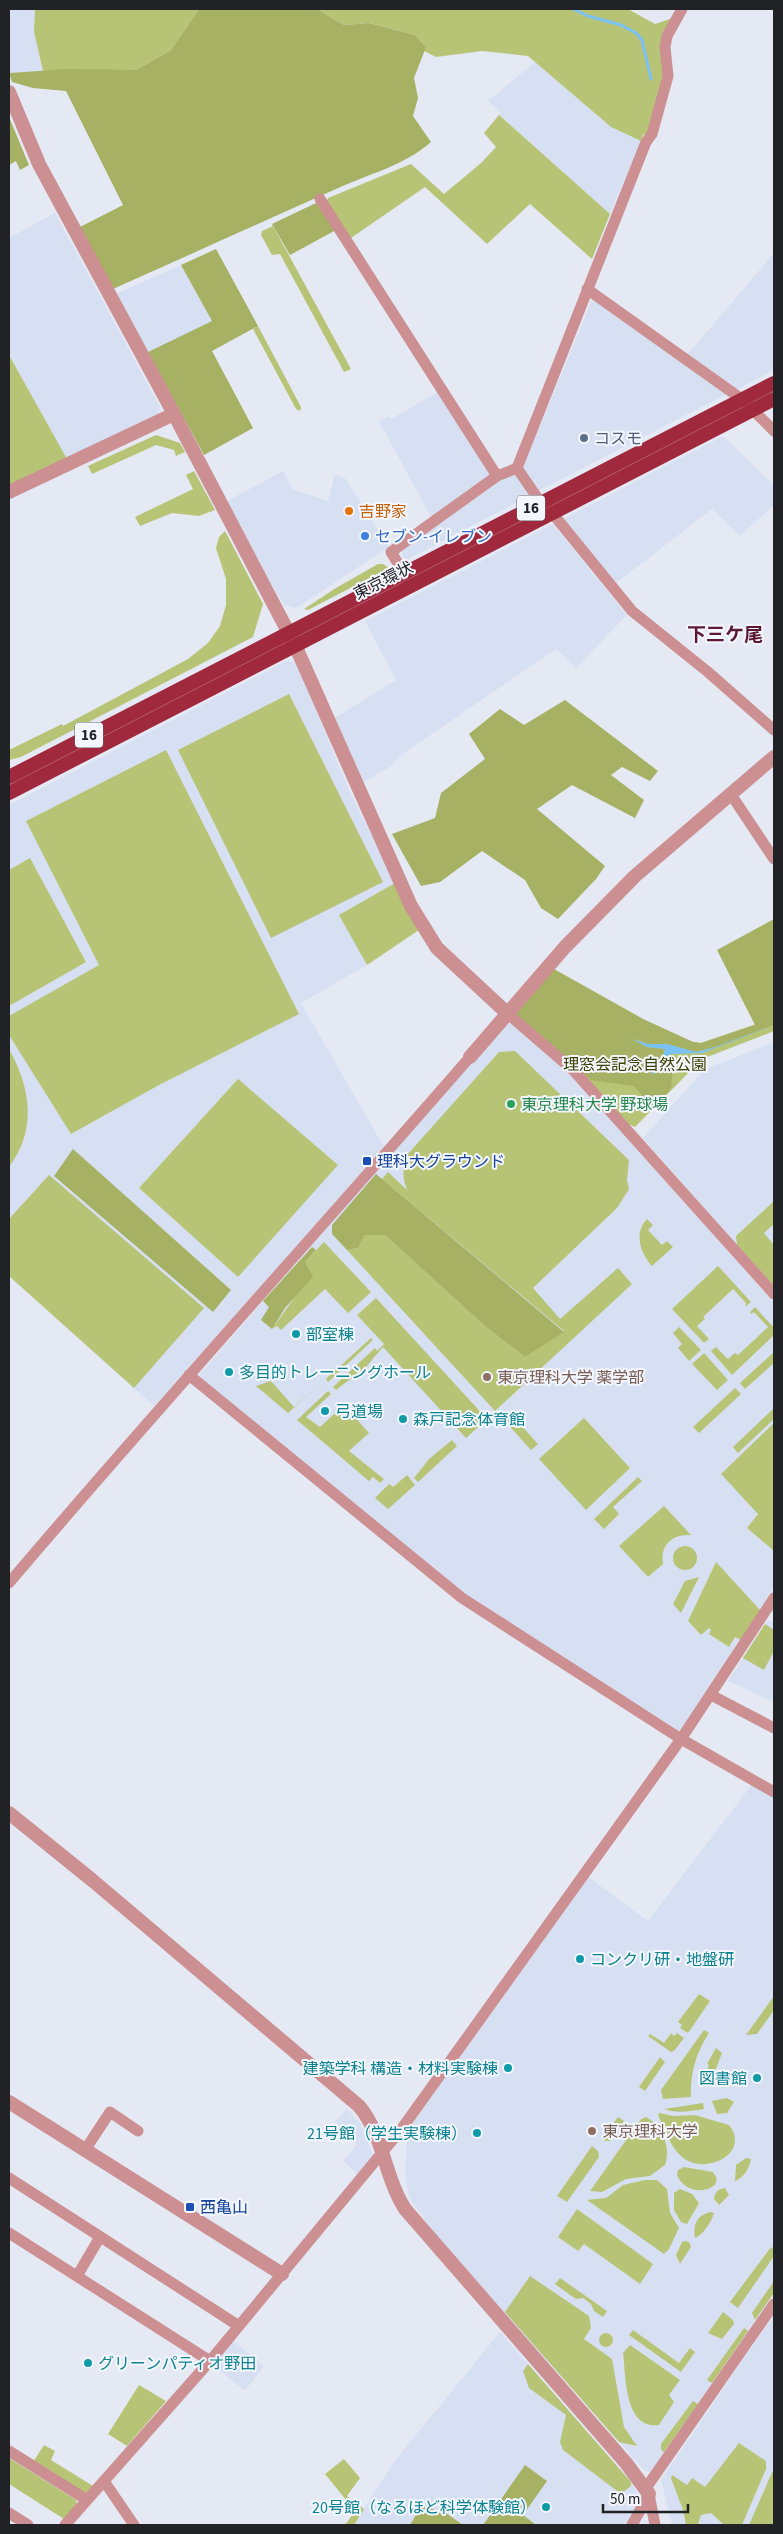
<svg xmlns="http://www.w3.org/2000/svg" width="783" height="2534" font-family="'Source Sans 3','Noto Sans JP',sans-serif">
<rect width="100%" height="100%" fill="#e4e9f4"/>
<!-- built -->
<path fill="#d7e0f2" d="M9,9H35L34,32L43,71L9,73Z
M535,62L611,127L641,141L610,214L499,115L501,113L488,101Z
M55,213L160,407L157,418L67,459L9,355V238Z
M774,253V370L736,390L687,355Z
M181,265L212,321L148,352L116,294Z
M593,298L729,393L538,491L525,474L523,467Z
M438,392L493,474L431,517L379,421L389,416L391,419Z
M723,436L774,485V505L740,536L712,509L615,584L563,519Z
M283,471L292,489L328,501L335,474L346,479L389,547L296,608L284,605L255,556L227,501Z
M507,474H515L531,495L406,560L403,557L402,552L406,547Z
M553,524L627,615L576,668L556,649L404,753L390,767L361,784L333,719L396,680L365,621Z
M288,660L297,664L349,790L395,883L340,915L367,965L301,1003L384,1147L154,1406L9,1276V805Z
M505,1024H511L576,1081L774,1303V1587L680,1731L674,1732L465,1597L200,1381V1374Z
M774,1042V1286L643,1138L704,1070Z
M768,1620L774,1623V1702L728,1681Z
M753,1783L774,1795V2293L650,2472L644,2470L442,2242L414,2205L409,2197L405,2175L407,2142L414,2121L587,1876L648,1921Z
M347,2109L361,2124L373,2155L358,2174L343,2161L357,2144L335,2122Z
M774,2314V2502L762,2525H672L661,2480Z
M500,2332L631,2482L641,2499L629,2525H354L393,2463Z
M232,2340L264,2366L245,2391L212,2364Z"/>
<!-- green -->
<path fill="#b8c475" d="M35,9H199L171,50L136,70L43,71L34,32Z
M317,9H628L655,24L670,19L664,76L648,133L643,135L641,141L611,127L528,56L482,51L436,57L424,51L426,47L415,35L369,23L344,25Z
M499,115L610,214L592,259L530,204L487,244L425,187L348,240L326,203L328,198L411,164L444,194L481,163L496,147L484,133Z
M273,226L351,369L344,372L280,254L272,255L261,235L262,231Z
M258,326L301,407L300,411L296,409L253,329Z
M9,355L67,459L9,486Z
M156,435L180,443L185,452L176,456L174,450L156,445L92,474L88,466Z
M194,471L215,510L199,516L172,513L140,526L135,517L193,489L186,475Z
M225,531L263,604L253,637L21,757L9,760V750L62,724L63,726L188,659L208,643L220,626L226,605V579L216,548L219,537Z
M378,564H383L389,568L308,610L304,609L336,588Z
M289,694L383,882L271,938L178,750Z
M166,750L299,1014L159,1085L71,1134L9,1035V1016L99,965L26,821Z
M30,858L86,962L9,1006V870Z
M395,883L419,930L367,965L339,915Z
M774,1015V1031L702,1059L635,1127L628,1124L572,1062L645,1020L693,1042L701,1043L759,1023Z
M9,1049C31,1088 37,1130 9,1167Z
M515,1051L629,1160L627,1180L629,1189L617,1208L533,1288L560,1319L618,1268L632,1284L495,1411L347,1250L358,1248L365,1235H385L486,1327L525,1357L564,1331L382,1179L388,1172L407,1190C402,1177 403,1169 406,1156L499,1052Z
M238,1079L338,1165L238,1277L139,1188Z
M49,1175L204,1308L134,1388L9,1276V1219Z
M773,1202L774,1224L764,1233L774,1245V1286L737,1245L736,1236Z
M647,1219L653,1225L648,1230L662,1245L667,1241L673,1247L652,1266C641,1254 633,1233 647,1219Z
M324,1242L371,1292L348,1313L325,1289L281,1330L277,1326L272,1329L297,1294L305,1262Z
M718,1266L751,1302L745,1307L746,1303L733,1289L703,1317L705,1319L697,1326L709,1339L704,1343L672,1309Z
M376,1298L487,1419L466,1438L383,1347L365,1368L336,1390L333,1387L375,1348L377,1351L384,1344L357,1315Z
M755,1307L774,1328V1335L732,1375L711,1351L716,1347L728,1359L735,1353L738,1355L768,1327L754,1312L751,1314L750,1312Z
M679,1327L701,1350L689,1361L678,1348L682,1344L673,1333Z
M371,1338L373,1340L328,1382L326,1379Z
M774,1352V1363L745,1389L740,1383Z
M704,1353L728,1380L717,1390L692,1364Z
M271,1381L294,1407L320,1384L288,1413L256,1386Z
M735,1388L741,1394L699,1433L693,1427Z
M328,1391L331,1394L306,1417L320,1427L344,1405L369,1433L349,1451L384,1479L380,1483L373,1477L369,1481L297,1420Z
M773,1409L774,1419L738,1453L733,1447Z
M510,1413L538,1444L531,1450L503,1419Z
M584,1418L630,1468L586,1510L539,1459Z
M774,1423V1551L747,1528L758,1514L721,1474Z
M452,1440L457,1446L418,1482L414,1478L429,1459Z
M407,1475L415,1485L388,1509L375,1498L389,1484L393,1487Z
M638,1477L642,1481L613,1507L619,1514L604,1529L594,1519Z
M664,1506L691,1535C673,1534 660,1544 663,1564L648,1577L619,1546Z
M673 1558a12 12 0 1 1 24 0a12 12 0 1 1-24 0Z
M716,1562L760,1610L741,1640L735,1637L729,1647L709,1634L711,1630L709,1628L701,1635L688,1621Z
M699,1577L681,1613L673,1604L685,1581Z
M765,1624L774,1630V1651L764,1670L743,1658Z
M699,1994L710,2001L688,2033L680,2028L682,2025L678,2022Z
M774,1996V2010L757,2034L746,2035Z
M704,2030L709,2033C696,2053 690,2073 691,2097L663,2099L661,2090Z
M671,2033L674,2036L677,2033L684,2038L674,2051L671,2052L648,2036L650,2034L664,2043Z
M716,2048L722,2053L712,2079L704,2078L709,2065L707,2064Z
M660,2057L665,2062L645,2091L639,2087Z
M727,2098L734,2102L727,2113L717,2114L712,2101Z
M703,2103L704,2109C691,2111 676,2114 664,2109Z
M660,2113L673,2116L695,2115L729,2125C752,2154 703,2177 681,2156C670,2146 664,2129 658,2115Z
M618,2117L624,2121L610,2141H606L602,2139Z
M646,2117C663,2126 671,2147 665,2165L650,2176L626,2179L602,2192L590,2191L641,2119Z
M592,2146L598,2151L599,2157L567,2202L557,2196Z
M746,2158L751,2159C750,2167 743,2179 735,2181L736,2165Z
M684,2167L713,2172L717,2179L715,2185C702,2195 683,2190 677,2175L678,2170Z
M645,2180H657L667,2189L670,2213L679,2228L669,2249L664,2254L587,2200L606,2198L623,2185Z
M725,2188L729,2195L719,2205L714,2199C715,2192 718,2189 725,2188Z
M680,2189L692,2194L699,2203L687,2224L681,2222L674,2210V2193Z
M577,2209L653,2264L640,2284L584,2244L578,2251L558,2237Z
M710,2212L714,2213C712,2221 703,2235 695,2238C693,2225 696,2216 710,2212Z
M685,2241L689,2242L691,2247L680,2264L676,2255L682,2242Z
M771,2247L774,2250V2256L738,2308L730,2302Z
M530,2276L589,2316L591,2328L584,2339L612,2359L624,2427L637,2446L619,2442L505,2312Z
M560,2278L607,2311L603,2317L594,2311L591,2304L583,2298L576,2299L555,2284Z
M774,2281V2293L755,2320L752,2313Z
M723,2312L733,2320L734,2324L722,2339L708,2333Z
M744,2328L748,2331L712,2383L707,2380Z
M633,2330L679,2363L690,2348L695,2352L681,2372L629,2335Z
M599 2340a7 7 0 1 1 14 0a7 7 0 1 1-14 0Z
M630,2345L680,2380L669,2395L674,2402L659,2425C624,2430 626,2375 623,2353Z
M528,2364L631,2482V2486L621,2494L563,2450L560,2442L566,2415L529,2388L523,2371Z
M139,2385L166,2401L127,2446L108,2434Z
M693,2401L698,2404L664,2452L661,2450V2444Z
M739,2443L766,2461V2469L742,2525H724L711,2513L701,2515L698,2525H686L683,2510L671,2478L672,2475L687,2485L692,2478L705,2487Z
M44,2445L55,2451L51,2460L93,2486L88,2492L83,2493L33,2462Z
M9,2458L76,2500L77,2505L64,2519L9,2484Z
M344,2459L360,2478L347,2496L364,2509L354,2525H345L355,2511L325,2474Z
M774,2468V2525H749Z"/>
<!-- forest -->
<path fill="#a6b163" d="M199,9H317L344,25L369,23L415,35L426,47L414,78L418,98L413,116L431,142C404,166 368,174 336,189C262,222 187,256 113,289L80,227L123,205L66,91L33,88L12,82L9,73L69,69L136,70L171,50Z
M9,117L29,165L20,170L16,161L9,165Z
M316,203L336,230L290,255L272,224Z
M216,249L258,326L212,351L253,428L204,455L148,352L212,321L181,265Z
M565,700L658,771L650,781L622,767L611,775L644,800L635,818L572,785L537,809L605,866L596,879L558,919L541,908L525,880L482,851L440,882L421,886L392,834L435,818L441,793L485,759L469,734L500,709L524,725Z
M774,919V1025L715,1047L696,1052L667,1044H648L633,1038L647,1047L665,1049L662,1059L652,1072L659,1070L667,1057L674,1053L671,1089L653,1108L634,1086L591,1080L515,1014L554,969L645,1020L693,1042L701,1043L755,1025L717,950Z
M73,1149L231,1290L213,1312L54,1176Z
M376,1174L382,1179L564,1332L525,1357L486,1327L385,1235H365L358,1248L347,1250L332,1234V1225Z
M312,1247L316,1250L305,1262L313,1277L285,1308L272,1329L261,1320L269,1307L263,1301Z
M525,2465L547,2481L523,2515L536,2525H483Z
M421,2506L446,2513L463,2525H410Z"/>
<!-- water -->
<path fill="#7ac2f6" d="M774,1025L702,1053L670,1054L653,1075L652,1072L662,1059L665,1049L647,1047L632,1039L648,1044H667L696,1052L715,1047Z"/>
<g fill="none" stroke-linecap="round" stroke-linejoin="round">
<!-- stream -->
<path stroke="#7ac2f6" stroke-width="3" d="M573,9L588,16L621,25L636,33L642,40L651,79"/>
<!-- minor -->
<path stroke="#cc9092" stroke-width="11" d="M320,199L497,476
M587,289L743,400L774,431
M517,468L646,142L652,134L668,76L665,47L667,36L682,9
M517,468L541,503L553,514L632,611L708,672L774,730
M404,573L391,552L497,476L517,468
M730,793L774,859
M507,1013L574,1071L774,1294
M189,1375L462,1598L681,1739L774,1792
M9,1583C160,1405 317,1233 470,1057
M711,1695L774,1728
M85,2150L110,2112L138,2131
M9,2178L239,2326
M9,2233L210,2361
M77,2276L100,2237
M9,2451L87,2500
M104,2481L134,2525
M646,2488L774,2304
M649,2494L655,2525
M9,2513L28,2525
M65,2525L210,2361L400,2131L681,1739L774,1598
M632,2525L649,2494"/>
<!-- tertiary -->
<path stroke="#cc9092" stroke-width="14" d="M9,92L39,164L174,414L295,645L411,906L437,948L507,1013
M9,492L174,414
M470,1057L565,947L635,876L774,757
M9,1813L92,1880L359,2106C384,2136 384,2176 405,2209L626,2463L649,2494
M9,2102L282,2274"/>
<!-- trunk -->
<path stroke="#a0293e" stroke-width="14" d="M9,777L774,383
M9,793L774,399"/>
</g>
<!-- markers -->
<circle fill="#5c6f8a" stroke="#f3f6fd" stroke-width="2" cx="584" cy="438" r="5"/>
<circle fill="#e8710a" stroke="#f3f6fd" stroke-width="2" cx="349" cy="511" r="5"/>
<circle fill="#3f7fe0" stroke="#f3f6fd" stroke-width="2" cx="365" cy="536" r="5"/>
<circle fill="#2e9e5b" stroke="#f3f6fd" stroke-width="2" cx="511" cy="1104" r="5"/>
<g fill="#1a4fb4" stroke="#f3f6fd" stroke-width="2">
<rect x="362" y="1156" width="10" height="10" rx="2.5"/>
<rect x="185" y="2202" width="10" height="10" rx="2.5"/>
</g>
<g fill="#0f9aa8" stroke="#f3f6fd" stroke-width="2">
<circle cx="296" cy="1334" r="5"/>
<circle cx="229" cy="1372" r="5"/>
<circle cx="325" cy="1411" r="5"/>
<circle cx="403" cy="1419" r="5"/>
<circle cx="580" cy="1959" r="5"/>
<circle cx="508" cy="2068" r="5"/>
<circle cx="757" cy="2078" r="5"/>
<circle cx="477" cy="2133" r="5"/>
<circle cx="88" cy="2363" r="5"/>
<circle cx="546" cy="2507" r="5"/>
</g>
<g fill="#8d6e63" stroke="#f3f6fd" stroke-width="2">
<circle cx="487" cy="1377" r="5"/>
<circle cx="592" cy="2131" r="5"/>
</g>
<g text-anchor="middle" stroke-width="4" stroke-linejoin="round" paint-order="stroke">
<!-- shield labels -->
<g fill="#f3f6fd" stroke="#5f6266" stroke-width="1">
<rect x="517" y="495.5" width="28" height="25" rx="4"/>
<rect x="75" y="722.5" width="28" height="25" rx="4"/>
</g>
<g font-size="15" font-weight="bold" fill="#202226">
<text x="531" y="513">16</text>
<text x="89" y="740">16</text>
</g>
<!-- service labels -->
<g font-size="16" fill="#4e5e75" stroke="#f3f6fd" text-anchor="start">
<text x="594" y="444">コスモ</text>
</g>
<!-- food labels -->
<g font-size="16" fill="#c56008" stroke="#f3f6fd" text-anchor="start">
<text x="359" y="517">吉野家</text>
</g>
<!-- shop labels -->
<g font-size="16" fill="#366cbe" stroke="#f3f6fd" text-anchor="start">
<text x="375" y="542">セブン-イレブン</text>
</g>
<!-- street labels -->
<g font-size="16" fill="#202226" stroke="#f3f6fd">
<text transform="translate(383 580) rotate(-27)" y="6">東京環状</text>
</g>
<!-- park labels -->
<g font-size="16" fill="#3b4102" stroke="#f3f6fd">
<text x="635" y="1070">理窓会記念自然公園</text>
</g>
<!-- leisure labels -->
<g font-size="16" fill="#27864d" stroke="#f3f6fd" text-anchor="start">
<text x="521" y="1110">東京理科大学 野球場</text>
</g>
<!-- transit labels -->
<g font-size="16" fill="#164399" stroke="#f3f6fd" text-anchor="start">
<text x="377" y="1167">理科大グラウンド</text>
<text x="200" y="2213">西亀山</text>
</g>
<!-- culture labels -->
<g font-size="16" fill="#0d838f" stroke="#f3f6fd" text-anchor="start">
<text x="306" y="1340">部室棟</text>
<text x="239" y="1378">多目的トレーニングホール</text>
<text x="335" y="1417">弓道場</text>
<text x="413" y="1425">森戸記念体育館</text>
<text x="590" y="1965">コンクリ研・地盤研</text>
<text x="498" y="2074" text-anchor="end">建築学科 構造・材料実験棟</text>
<text x="747" y="2084" text-anchor="end">図書館</text>
<text x="467" y="2139" text-anchor="end">21号館（学生実験棟）</text>
<text x="98" y="2369">グリーンパティオ野田</text>
<text x="536" y="2513" text-anchor="end">20号館（なるほど科学体験館）</text>
</g>
<!-- education labels -->
<g font-size="16" fill="#785e54" stroke="#f3f6fd" text-anchor="start">
<text x="497" y="1383">東京理科大学 薬学部</text>
<text x="602" y="2137">東京理科大学</text>
</g>
<!-- quarter labels -->
<g font-size="19" font-weight="bold" fill="#5c1933" stroke="#f3f6fd">
<text x="725" y="641">下三ケ尾</text>
</g>
</g>
<!-- border -->
<rect width="783" height="2534" fill="none" stroke="#202226" stroke-width="20"/>
<!-- scale -->
<path d="M603 2504v8h85v-8" fill="none" stroke="#202226" stroke-width="2.5"/>
<text x="610" y="2504" font-size="15" fill="#202226" stroke="#f3f6fd" stroke-width="4" paint-order="stroke">50 m</text>
</svg>
